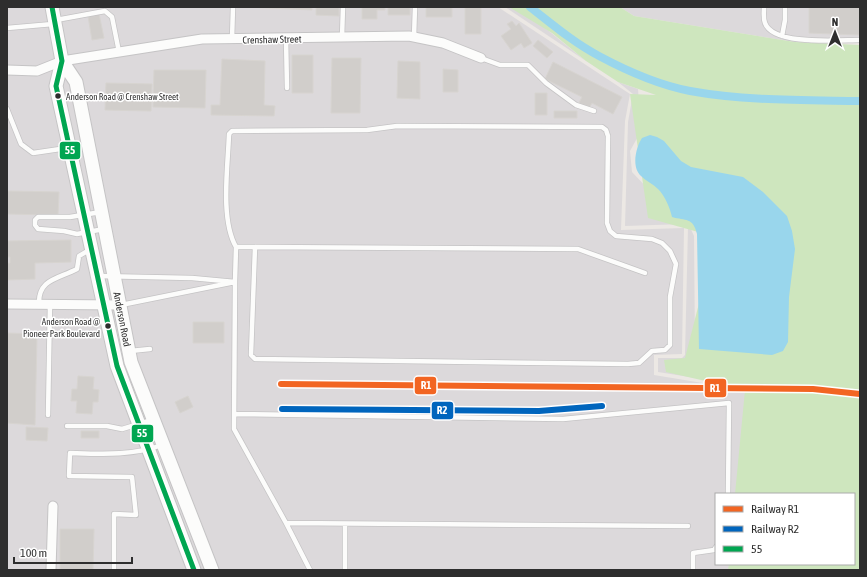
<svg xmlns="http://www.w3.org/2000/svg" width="867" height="577" font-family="'Asap Condensed',sans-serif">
<rect width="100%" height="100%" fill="#ece8e4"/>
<!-- industrial -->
<path fill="#dcd9db" d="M7,7H498L630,94L625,121L621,230L684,228L682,354L654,355V375L745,390L746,494H716V564H736L732,570H7Z
M505,7H519L586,61Z
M620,7H860V40L795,42L634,16Z
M618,82L638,89L641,131L630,151L632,172L651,192L689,225L694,236L695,349L746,386L658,372V358H682L685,355L688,227L684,224L625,226L628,122L633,94Z"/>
<!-- green -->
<path fill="#cee6be" d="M509,7H620L634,16L795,42L860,45V570H728L729,564H854V494H735L745,390L666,372L664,360L685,358L716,237L648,218L630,94L656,95L618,82L586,61L552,33Z"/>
<!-- water -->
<path fill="#99d6ec" d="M650,135L657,137L664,141L681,161L691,167L743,177L763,192L787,216L792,231L795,249L789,297L788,342L783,351L772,355L699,349L697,234C693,217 686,221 672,217C670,208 665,196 658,189C653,184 646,181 641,176C631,167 636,147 642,138Z"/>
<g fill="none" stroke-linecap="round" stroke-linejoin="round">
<!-- canal -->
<path stroke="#99d6ec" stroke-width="8" d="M530,7C552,24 574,43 599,56C627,71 659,85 690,91C745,101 804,100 860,101"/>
</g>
<!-- building -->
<path fill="#d1cecb" stroke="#d7d4d0" d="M246,7H312V10Z
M316,7H339V16L316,15Z
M362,7H385V10H377V19H362Z
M388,7H410V15H388Z
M426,7H452V17H426Z
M465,7H481V34H465Z
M809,7H860V35L809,33Z
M99,14L104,38L92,40L88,16Z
M512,21L516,26L519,23L532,43L524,48L521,43L511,50L501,36L511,29L507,24Z
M538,40L553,52L547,58L533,46Z
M292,55H313V93H292Z
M332,58H361L360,113H331Z
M222,59L265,61L264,105L275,106L274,116L211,115V105H220Z
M398,61L420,62V99L397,98Z
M553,62L622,97L613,114L592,103L589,108L579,103L582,97L545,79Z
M443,69L458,70V92H443Z
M154,70H206L205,108L153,107Z
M106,83L152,84L151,111L105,110Z
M535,93H547V115H535Z
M554,111H577V118H554Z
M7,191L59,192L58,215L7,214Z
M71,240V262L35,263V279L7,280V263H10V257H7V241Z
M193,322H224V343H193Z
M7,333L37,334L35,425L7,423Z
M78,376L94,377L93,389L99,390L98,402H93L92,414L76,413L77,401H71L72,389H77Z
M188,396L193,407L180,413L175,402Z
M26,427L48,428L47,441L26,440Z
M81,431H99V438H81Z
M60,529H94L93,570H60Z"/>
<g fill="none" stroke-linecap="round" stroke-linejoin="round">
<!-- lane casing -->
<g stroke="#c5c4c5" stroke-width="6">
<path id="lane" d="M764,7C764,12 763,18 765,23C773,46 839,40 860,40
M56,20L105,11L112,17L119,52
M7,28L53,24
M782,36L785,20V7
M342,37L343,7
M414,37L415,7
M286,38L287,88
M232,39L233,7
M481,58L500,65H528L546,83L576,105L594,111
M7,109L21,144L33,153L67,148
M101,212L70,217H38L35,220V225L38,229L64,231L77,234L104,229
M236,247C220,219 228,166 229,134L232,131L367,130L397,126L602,127L606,130L608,136L607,223L610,231L616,236L652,239L662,243L670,251L676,264L670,297V345L665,350L652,351L639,363L628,364L255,359L251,355L255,247
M98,276L192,278L235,282L236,247L578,249L645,273
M39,304C38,279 58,279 77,269L79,256L91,249
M121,305L235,282L234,429L286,523L688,526
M130,351L150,349
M234,414L563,419L729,403L728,494
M48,415L50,304
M67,426H107L122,429L152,420
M286,523L310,570
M114,570V514L136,515L132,477L69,476L70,453C101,454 132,456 162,445
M345,570V524
M693,570V553L714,550L716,547"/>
</g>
<!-- street casing -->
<g stroke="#c5c4c5" stroke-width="11">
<path id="street" d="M7,70L37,71L62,61L202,39L409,36L443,43L481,58
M7,304L119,305
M51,570L53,506"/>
</g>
<!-- secondary casing -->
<g stroke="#c5c4c5" stroke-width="15">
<g id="secondary">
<path d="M52,7L62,61L56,86L117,366L194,570"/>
<path id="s1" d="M62,61L76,82L131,362L212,570"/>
</g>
</g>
<!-- lane -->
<use href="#lane" stroke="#fcfcfb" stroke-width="4.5"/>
<!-- street -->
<use href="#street" stroke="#fcfcfb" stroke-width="9"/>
<!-- secondary -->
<use href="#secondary" stroke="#fcfcfb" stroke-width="13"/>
<!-- bus-1 casing -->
<g stroke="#fff" stroke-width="8">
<path id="bus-1" d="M52,7L62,61L56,86L117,366L194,570"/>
</g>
<!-- bus-1 -->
<use href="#bus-1" stroke="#00a651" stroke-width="5"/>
<!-- rail-1 casing -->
<g stroke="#fff" stroke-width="9">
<path id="rail-1" d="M281,384L813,389L860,394"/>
</g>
<!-- rail-2 casing -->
<g stroke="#fff" stroke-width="9">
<path id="rail-2" d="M282,409L539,411L602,406"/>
</g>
<!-- rail-1 -->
<use href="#rail-1" stroke="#f26522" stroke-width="6"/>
<!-- rail-2 -->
<use href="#rail-2" stroke="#0065bd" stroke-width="6"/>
</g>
<!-- markers -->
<g fill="#2e2e2e" stroke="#fff" stroke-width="1.5">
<circle cx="58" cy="96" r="3.5"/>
<circle cx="108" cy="326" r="3.5"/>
</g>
<g text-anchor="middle" stroke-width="3" stroke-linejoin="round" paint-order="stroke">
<!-- bus labels -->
<g font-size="9" fill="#2e2e2e" stroke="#fff" text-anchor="start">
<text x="66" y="100">Anderson Road @ Crenshaw Street</text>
<text x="100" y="325" text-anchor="end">Anderson Road @<tspan x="100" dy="12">Pioneer Park Boulevard</tspan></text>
</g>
<!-- street labels -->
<g font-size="10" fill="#2e2e2e" stroke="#fff">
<text transform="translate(272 39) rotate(-1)" y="4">Crenshaw Street</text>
<text dy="4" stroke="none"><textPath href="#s1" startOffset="267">Anderson Road</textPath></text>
</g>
</g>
<g stroke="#fff" stroke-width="1.5">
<rect x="59" y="141" width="22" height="19" rx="4" fill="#00a651"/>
<rect x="414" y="376" width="23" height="19" rx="4" fill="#f26522"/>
<rect x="704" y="378" width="23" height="20" rx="4" fill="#f26522"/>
<rect x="431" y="401" width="23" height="19" rx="4" fill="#0065bd"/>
<rect x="131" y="424" width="23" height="19" rx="4" fill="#00a651"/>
</g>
<g font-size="11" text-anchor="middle" font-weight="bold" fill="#fff">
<text x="70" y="154">55</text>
<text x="426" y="389">R1</text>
<text x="715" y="392">R1</text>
<text x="442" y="414">R2</text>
<text x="142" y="437">55</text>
</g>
<!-- border -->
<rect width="867" height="577" fill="none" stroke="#2e2e2e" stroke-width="16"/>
<!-- legend -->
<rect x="715" y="493" width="140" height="72" fill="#ffffff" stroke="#ababab"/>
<rect x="723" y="506" width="20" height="6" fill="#f26522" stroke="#ababab"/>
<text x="751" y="513" font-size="12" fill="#2e2e2e">Railway R1</text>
<rect x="723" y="526" width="20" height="6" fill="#0065bd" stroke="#ababab"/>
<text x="751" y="533" font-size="12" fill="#2e2e2e">Railway R2</text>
<rect x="723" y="546" width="20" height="6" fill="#00a651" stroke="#ababab"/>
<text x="751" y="553" font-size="12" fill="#2e2e2e">55</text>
<!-- north arrow -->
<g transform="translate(835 32)" stroke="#ffffff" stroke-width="3" paint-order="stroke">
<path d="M0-3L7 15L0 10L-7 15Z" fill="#2e2e2e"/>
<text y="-6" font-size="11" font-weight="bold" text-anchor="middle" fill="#2e2e2e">N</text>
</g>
<!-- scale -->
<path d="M14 557v6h118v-6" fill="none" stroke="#2e2e2e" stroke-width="2"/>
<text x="20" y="557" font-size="12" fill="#2e2e2e" stroke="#ffffff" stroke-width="3" paint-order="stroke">100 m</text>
</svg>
